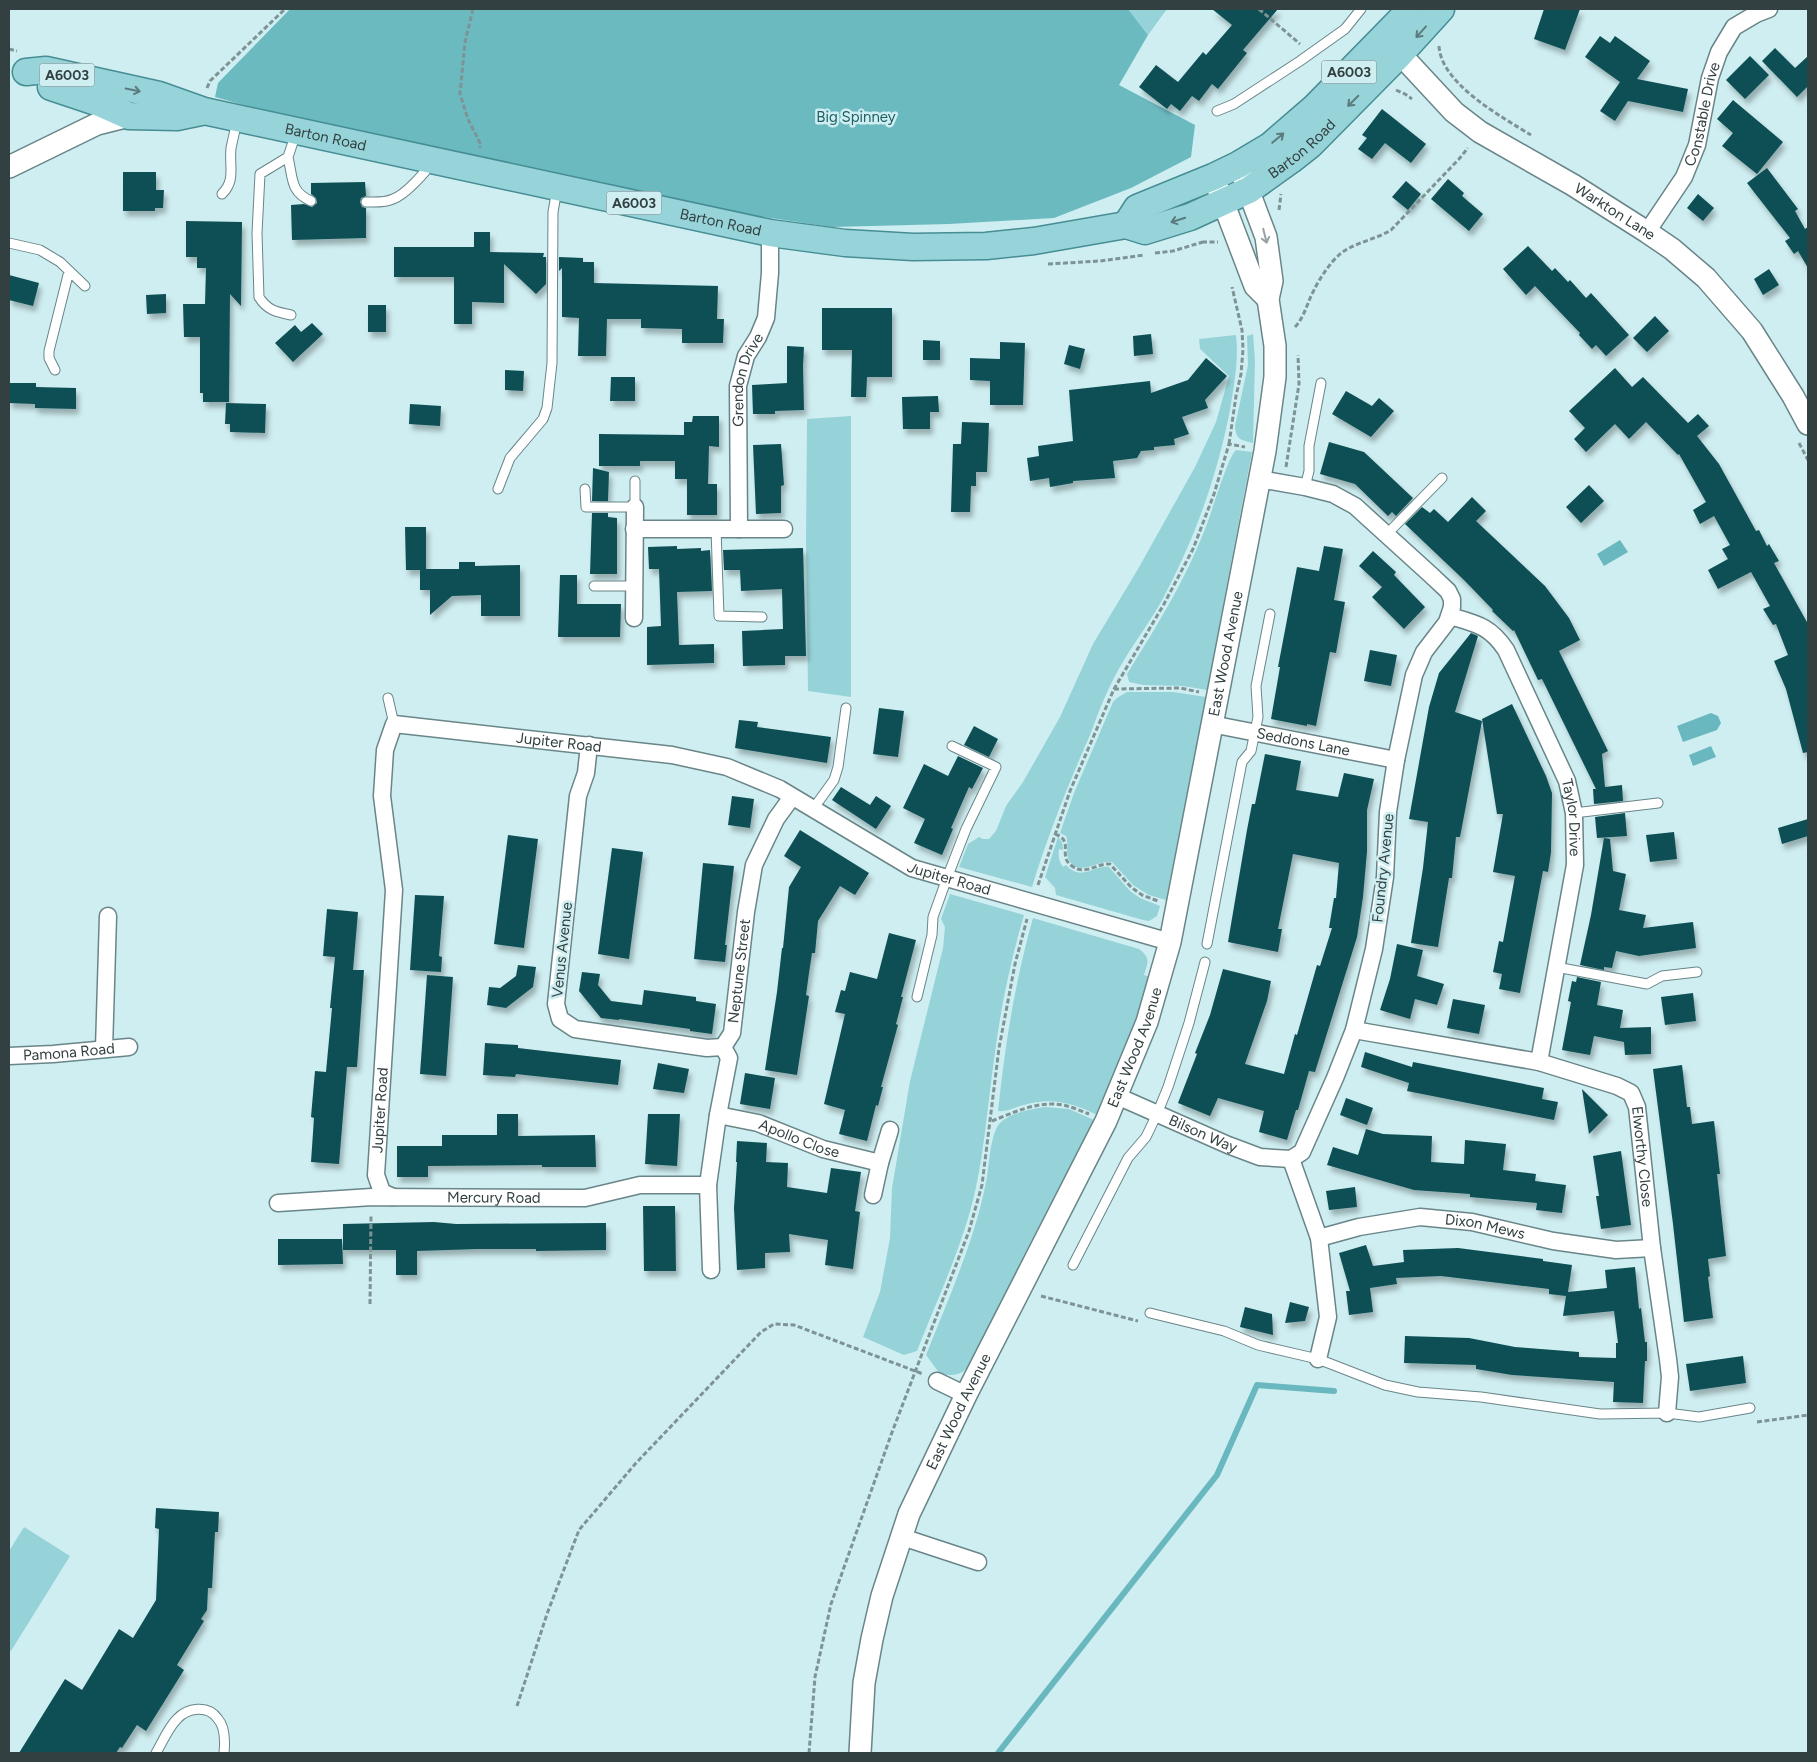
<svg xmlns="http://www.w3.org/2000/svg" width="1817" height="1762" font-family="Figtree,sans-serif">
<defs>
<filter id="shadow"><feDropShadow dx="3" dy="5.5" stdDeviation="2.5" flood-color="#0004"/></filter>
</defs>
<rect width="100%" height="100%" fill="#cfeef1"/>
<!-- green -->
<path fill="#96d3d9" d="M1128,9H1167L1148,35Z
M1253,334L1255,360L1253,443C1241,440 1236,440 1235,426L1248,365L1247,336Z
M1236,335C1239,360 1234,385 1230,410C1217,477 1194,541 1161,602C1145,630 1124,656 1110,686C1102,702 1096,719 1090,735C1068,785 1048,835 1032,887L959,867L968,844L979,837L983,839H989L996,831L1006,806L1023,782L1060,717L1093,644L1138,569L1195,467L1216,422L1229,376L1200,349L1199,339Z
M851,416V697L808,691L806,542L807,419Z
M1236,450L1252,452L1207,690L1183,686L1143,685L1129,682L1127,674C1158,624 1188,576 1208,521C1213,508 1228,457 1236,450Z
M1127,692H1173L1206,697L1166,900L1149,895L1133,885L1112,862C1099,859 1078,878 1069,860C1065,853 1069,844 1066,836L1060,833L1074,793L1113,702L1117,698Z
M1058,837C1062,841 1063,844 1063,850L1059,849C1058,856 1059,862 1063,867L1066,865C1082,882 1093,865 1109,867L1130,891L1140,898L1160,906L1157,916L1149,921L1143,920L1056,895L1055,888L1045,877Z
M950,894L1024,915C1010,963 1000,1011 994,1060C988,1102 985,1145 976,1187C964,1244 938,1297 917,1351L904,1355L863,1337L880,1292L890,1238L892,1188L910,1081L943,948L945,927L941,919Z
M1033,918L1139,949C1151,958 1148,962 1144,975L1150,977C1136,1024 1118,1070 1097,1115C1073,1103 1051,1097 1024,1105C1015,1107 1008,1112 998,1111C1005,1045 1015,981 1033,918Z
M1045,1107L1069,1109L1094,1120L1039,1226L969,1366C961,1376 952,1376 940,1374L926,1355C949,1297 976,1238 987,1177C989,1163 991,1134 999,1124C1009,1113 1031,1109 1045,1107Z
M24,1527L70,1556L11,1651L9,1650V1551Z"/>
<!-- forest -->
<path fill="#6bbac0" d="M290,9H1128L1148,35L1119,85L1195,125L1191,157L1131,188L1054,218L949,224L832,227L681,205L329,129L215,97L218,83Z"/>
<!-- water -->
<path fill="#6ab8bf" d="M1620,540L1628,552L1604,566L1597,554Z
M1711,713L1718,716L1721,723L1717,730L1683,742L1677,726Z
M1711,746L1716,757L1693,766L1689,755Z"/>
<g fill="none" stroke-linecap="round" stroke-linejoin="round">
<!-- stream -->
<path stroke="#6ab8bf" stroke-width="6" d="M998,1753L1217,1475L1257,1385L1334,1391"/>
</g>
<!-- building -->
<path fill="#0b4f54" filter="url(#shadow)" d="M1212,9H1278L1243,50L1247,53L1218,89L1212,84L1199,101L1192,96L1180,111L1171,104L1167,109L1139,87L1156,65L1178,82L1203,52L1206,55L1232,25Z
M1544,9H1580L1565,50L1534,39Z
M1600,36L1610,43L1615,36L1650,61L1637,79L1688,89L1683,112L1628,101L1615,121L1600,111L1620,82L1585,57Z
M1775,48L1795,68L1808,56V86L1797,97L1762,61Z
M1750,56L1769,75L1745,99L1726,80Z
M1733,100L1783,142L1757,174L1722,146L1733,133L1717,119Z
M1382,109L1426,144L1411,163L1385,143L1372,159L1358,149L1367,138L1362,135Z
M1767,168L1798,209L1795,211L1805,229L1808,227V268L1798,251L1794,254L1785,241L1790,238L1747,183Z
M123,172H156V190H164L163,208H155V211H123Z
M1448,179L1464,193L1462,196L1483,214L1469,231L1431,199Z
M1406,181L1421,194L1408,210L1392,197Z
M365,182L366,196L361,198L360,202L362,207L366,208V238L292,240L291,205L304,204L312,207L317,203L316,198L311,194V183Z
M1698,194L1714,208L1703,221L1687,208Z
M186,221L242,222L241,306L230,294L229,402H203V393H200V337H184L183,304H205L206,268H197V257H186Z
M474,232H490V252L544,253L543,257H546V284L536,294L504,264V303L472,302V324H454V277H394V247H474Z
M1528,246L1552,271L1555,268L1568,282L1570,280L1586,298L1591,293L1629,335L1606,356L1596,345L1592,349L1579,335L1580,333L1535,286L1526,295L1503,269Z
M559,257L583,258V262H594V283L718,286L717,319H724L723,343H682V329L641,328V319H607L606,356H578L579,318L562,317V268L559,271Z
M1769,269L1779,285L1763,295L1754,279Z
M9,275L39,283L33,306L9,300Z
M166,294V313L147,314L146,295Z
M368,305H386V332H368Z
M822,308H892V377H867L866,397H851L852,350H822Z
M1655,316L1669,331L1647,352L1633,338Z
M312,323L323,334L293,362L275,343L295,325L301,332Z
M1151,334L1153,354L1134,356L1133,336Z
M923,340L940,341V360H923Z
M1000,342L1025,343L1023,405H990V381L970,380V358L1000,359Z
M1069,345L1085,349L1080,369L1064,364Z
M787,346L804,347L803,366L804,410L775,411V414H753L752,385L787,383Z
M1206,358L1227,376L1205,400L1208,408L1182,417L1189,434L1174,439L1175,445L1154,447V450L1141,451L1137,458L1113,461L1115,478L1073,481V483L1050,487L1049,478L1030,481L1027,458L1039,456L1038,446L1073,441L1069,390L1150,381L1151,393L1188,380Z
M1615,368L1632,387L1643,377L1688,423L1698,414L1709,426L1697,436L1719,464L1756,531L1759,530L1767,546L1769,544L1779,561L1774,563L1808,624V752L1803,753L1786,689L1774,661L1788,655L1776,624L1773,625L1763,609L1770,606L1751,572L1718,589L1708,570L1728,559L1722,549L1730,545L1714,516L1700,524L1693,510L1706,502L1679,454L1678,455L1646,422L1629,439L1615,424L1586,452L1574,439L1585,428L1569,411Z
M505,370L524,371L523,391L505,390Z
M611,377H635V401H610Z
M9,383H36V387L76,388V409L35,408V404L9,403Z
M1346,391L1372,406L1379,398L1394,411L1371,437L1332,414Z
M938,396L939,412H930V429H903L902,397Z
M226,403L266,404L265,433L230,432V424H225Z
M410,404L441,406L440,426L409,424Z
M693,416H719V447L709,446L708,484H717V515H687V479H675V461H640V466H599V434L684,435V422H692Z
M962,422L989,423L987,472H976V486H971L970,512H951L953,444H961Z
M1329,442L1364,452L1413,498L1396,516L1392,512L1388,516L1355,484L1320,474Z
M781,444L784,485L781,486V513L756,514L753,445Z
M593,468L609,472L608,501H592Z
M1589,485L1604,501L1581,523L1566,507Z
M1472,497L1486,511L1476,521L1545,586L1569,618L1580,640L1559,651L1608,751L1602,754L1605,787L1622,785L1623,801L1594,804L1593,789H1596L1542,679L1538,680L1514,630L1513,631L1492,611L1493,610L1464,580L1405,524L1422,507L1430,513L1434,509L1448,522Z
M592,513H608V517L617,518V574H590Z
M405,527H426V569H459V562H475V566L520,565V616H481V595L452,596L430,615V590H420V570H406Z
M677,546V549L701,548V551L710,550L712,591L677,592L679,645L714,644V663L647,665V627L661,626L659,569H649L648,547Z
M1324,546L1343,549L1334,600L1345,602L1336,653L1330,652L1316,726L1307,724V726L1271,719L1280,667H1278L1297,567L1319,571Z
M803,548L806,656H785V665L743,666L742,631L783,629L782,589L741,591L740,570H724L723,550Z
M1373,551L1396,572L1394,575L1425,607L1404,629L1372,597L1382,587L1359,566Z
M560,575H577V604H621L620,637H558Z
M1471,633L1478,636L1455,712L1482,721L1460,837H1456L1452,878H1449L1438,947L1411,943L1423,868L1428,822L1409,819L1429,707L1439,673Z
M1370,650L1397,655L1391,686L1364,681Z
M1512,704L1546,776L1552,793L1551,852L1548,872L1543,871L1520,993L1499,989L1502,974L1493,972L1499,941L1503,942L1515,876L1493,872L1503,814H1497L1482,719Z
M879,708L904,711L898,757L873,754Z
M739,720L758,722L757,727L831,737L827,763L735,748Z
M974,726L998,739L989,757L964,745Z
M1265,754L1301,761L1296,790L1338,797L1344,773L1374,779L1367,810V851L1363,897L1357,937L1315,1072L1309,1071L1298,1110H1296L1287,1140L1259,1132L1264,1111L1218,1098L1210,1116L1178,1103L1197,1054L1195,1053L1210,1015L1223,969L1271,981L1267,1001L1245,1064L1284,1074L1295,1034L1297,1035L1317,965L1320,966L1332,928H1329L1334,898H1336L1339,863L1293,854L1278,929H1282L1278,952L1228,942L1247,830L1252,804H1255Z
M958,756L983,768L972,789L969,787L951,828L953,829L942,855L914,843L925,819L903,808L924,764L948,776Z
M841,787L870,805L876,796L891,806L876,829L832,800Z
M732,796L754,799L750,828L728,825Z
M1625,813L1627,836L1597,838L1595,817Z
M1808,819V836L1782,844L1778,828Z
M800,830L869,873L855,895L840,886L818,921L815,953H812L809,973L806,995L809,996L797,1075L765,1070L777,992L782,948H783L789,887L801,867L784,856Z
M1674,832L1677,859L1650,862L1646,835Z
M508,835L538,839L524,948L494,944Z
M1604,838L1610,839L1613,871L1626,874L1619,910L1646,915L1643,928L1693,922L1696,948L1639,956L1616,951L1612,968L1604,967V970L1580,965L1591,915Z
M612,848L643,852L629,959L598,954Z
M703,863L734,866L725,945H727L725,962L694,959Z
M415,895L444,896L439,956L442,957L441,972L410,970Z
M327,909L358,912L353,970H364L357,1067H347L339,1164L311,1162L314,1118L311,1117L315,1071L326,1072L332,1008H330L335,957L323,956Z
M889,933L916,940L901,997H903L896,1024L898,1025L881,1087H883L878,1106L876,1105L867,1141L839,1134L845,1110L824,1104L845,1014L835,1012L841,990L845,991L850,972L877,979Z
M1397,944L1423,950L1417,976L1444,984L1437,1005L1415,999L1410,1019L1380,1010L1390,979Z
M518,965L536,967L533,987L506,1008L487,1005L489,987L500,988L516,976Z
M582,972L600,974L598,985L611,1001L642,1005L644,990L696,997V1001L716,1004L712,1034L690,1031V1029L619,1019V1020L601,1018L579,991Z
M427,975L453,977L446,1076L420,1074Z
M1577,977L1601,982L1597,1005L1623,1010L1620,1028L1651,1027V1054L1625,1055L1624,1042L1594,1036L1590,1055L1562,1050L1571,1002L1568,1001L1572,981L1576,982Z
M1693,993L1696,1021L1665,1025L1661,997Z
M1453,999L1485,1005L1479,1034L1447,1028Z
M485,1043L518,1045V1048L621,1060L618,1085L516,1074L515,1077L483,1075Z
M1365,1052L1412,1067L1413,1062L1544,1088L1542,1099L1558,1102L1554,1120L1407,1091L1409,1083L1361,1067Z
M658,1063L689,1069L684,1093L653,1089Z
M1682,1065L1687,1107H1690L1692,1124L1714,1121L1720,1174H1717L1726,1256L1708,1259L1710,1276L1708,1277L1713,1318L1684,1322L1673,1224L1653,1069Z
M745,1073L775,1078L770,1109L740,1104Z
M1582,1089L1608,1115L1589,1134Z
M1346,1098L1373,1108L1367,1125L1340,1115Z
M497,1114H518V1136L595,1135L596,1167H542V1165L428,1166V1177H397V1146H442V1135H497Z
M648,1114H680L677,1166L645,1164Z
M1366,1129L1383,1134L1432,1136L1431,1162L1464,1164L1465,1140L1506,1144L1503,1170L1536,1174L1535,1181L1566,1185L1562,1213L1536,1210L1537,1203L1470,1197V1194L1414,1190L1327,1165L1333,1147L1358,1155Z
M737,1141L767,1143L766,1162L788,1163L787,1187L827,1193L831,1168L861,1172L855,1211L860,1212L853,1269L825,1265L828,1240L789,1234L790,1252L765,1253V1268L737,1270L734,1208L737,1162H736Z
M1621,1151L1631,1225L1601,1229L1596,1196H1599L1593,1156Z
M1355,1187L1357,1207L1329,1210L1326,1191Z
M643,1206H675L676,1271H644Z
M434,1222L456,1224L606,1223V1250L536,1251V1249H478L417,1251V1275H396V1250H343V1224Z
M278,1239H342L343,1264L278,1265Z
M1366,1245L1373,1266L1404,1262L1403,1250L1458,1248L1543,1259V1261L1572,1265L1568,1292L1607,1288L1605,1270L1635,1267L1639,1309L1641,1308L1645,1342H1647V1361H1645L1643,1403L1613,1402L1614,1382L1512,1375L1476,1369V1365L1404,1363L1405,1336L1469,1338L1515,1347L1579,1352V1357L1616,1358V1343H1618L1614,1311L1563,1316L1566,1296L1549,1294V1289L1441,1276L1396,1278L1397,1284L1370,1288L1373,1312L1349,1315L1346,1291H1350L1339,1253Z
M1290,1302L1309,1307L1305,1321L1285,1323Z
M1245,1307L1272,1314L1273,1335L1240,1327Z
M1743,1356L1746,1383L1690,1391L1686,1364Z
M156,1508L219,1512L218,1532H215L212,1588H208L207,1610L201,1619L204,1621L177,1665L184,1670L146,1731L137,1725L122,1748L120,1747L116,1753H19L65,1679L82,1690L119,1629L133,1638L156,1600L159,1529L155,1528Z"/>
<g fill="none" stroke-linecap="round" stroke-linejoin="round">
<!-- service casing -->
<g stroke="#698588" stroke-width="11">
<path id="service" d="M1217,111L1234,104L1300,61L1345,29L1361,9
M288,157C293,178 290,192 311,201
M222,194C236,180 229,167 231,148C233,139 235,130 237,120
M366,202C374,202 385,203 393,199C405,195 425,173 432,162
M9,243L40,250L60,262L85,286
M291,315C276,312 267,310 259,297L257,233L260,174L288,157L296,133
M55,370L49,358V351L69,271
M1305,487L1309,471V446L1321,383
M498,489L510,458L543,419L547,408L552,363L553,212L557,189
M585,489L586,507H635V481
M716,529L719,616L762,617
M1387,534L1442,478
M594,586H633
M388,698L394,724
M813,809L834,780L838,767L846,708
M1574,813L1658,803
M1207,944L1242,762L1251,751L1258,717L1256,686L1270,614
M1556,967L1647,984L1662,976L1697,972
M917,997L932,935L933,917L947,878L966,829L996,767L952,746
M1073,1265L1128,1158L1146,1137L1157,1114L1168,1087L1189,1023L1205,962
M1150,1313L1224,1331L1258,1345L1318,1359L1385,1385L1418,1392L1481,1397L1600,1414L1667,1413L1699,1417L1750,1408
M156,1753C162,1743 168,1728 177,1719C187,1708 208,1704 218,1719C225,1727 225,1743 224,1753"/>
</g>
<!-- minor casing -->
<g stroke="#698588" stroke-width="19">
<g id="minor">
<path id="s1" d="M1647,232L1684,177L1697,145L1710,78L1719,52L1734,27L1756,14L1769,9"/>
<path d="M1259,479L1305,487L1333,494L1355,506L1431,575L1448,591L1452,599V607L1447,622L1424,652L1414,675L1396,760L1388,812L1385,877L1374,949L1354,1030L1335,1078L1302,1152L1291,1159"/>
<path d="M634,529H784"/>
<path id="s2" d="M739,529L738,386L746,356L758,337L766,318L770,273V233"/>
<path id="s3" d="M1450,616C1477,624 1490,626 1506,650L1567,781L1574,813L1575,865L1539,1062"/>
<path d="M634,618L635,507"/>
<path id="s4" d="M1211,724L1396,760"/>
<path d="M589,745L586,773L578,796L556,1004L560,1019L575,1029L707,1048L723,1047"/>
<path id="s5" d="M1354,1030L1539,1062L1617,1086L1631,1093L1637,1107L1652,1248L1668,1359L1670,1377L1667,1413"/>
<path id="s6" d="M723,1047L732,1033L746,912L754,865L776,819L792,797"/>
<path d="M104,1049L108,916"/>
<path id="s7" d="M9,1056L53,1054L129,1047"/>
<path id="s8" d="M1117,1096L1228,1145L1260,1157L1291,1159"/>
<path id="s9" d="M718,1115L758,1123L823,1149L880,1163"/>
<path d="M1291,1159L1319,1238L1328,1317L1318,1359"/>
<path d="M873,1195L880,1163L890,1130"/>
<path id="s10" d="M393,1197L382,1192L376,1175L394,890L382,796L385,750L394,724L672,755L727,767L780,789L912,868L1170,942"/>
<path id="s11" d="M278,1203L372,1197L585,1198L640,1185H708"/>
<path id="s12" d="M1319,1238L1359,1227L1420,1217L1472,1222L1553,1241L1616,1250L1652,1248"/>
<path d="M711,1270L708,1185L718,1115L729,1058L723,1047"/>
<path d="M937,1381L966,1395"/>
<path d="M902,1537L978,1562"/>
</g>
</g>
<!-- tertiary casing -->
<g stroke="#698588" stroke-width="24">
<g id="tertiary">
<path id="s13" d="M1389,42L1454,112L1480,132L1573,185L1647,232L1672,249L1706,278L1752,331L1793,396L1808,424"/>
<path d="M9,167L97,124L129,116"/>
<path d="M1217,186L1255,286L1268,299"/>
<path id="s14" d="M860,1753L864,1683L872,1639L882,1596L909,1514L966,1395L1106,1121L1147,1022L1170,942L1265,451L1275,377V346L1268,299L1272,281L1266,237L1243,176"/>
</g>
</g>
<!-- primary casing -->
<g stroke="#468d94" stroke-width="29">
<g id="primary">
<path id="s15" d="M26,72L46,70L159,95L204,111L770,233L845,243L913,247L986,246L1034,241L1126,225L1145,231L1190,217L1249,190L1291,160L1310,145L1400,54L1441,9"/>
<path d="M51,87L102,104L129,116L177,117L201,112"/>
<path d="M1126,225L1137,208L1213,177L1238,165L1270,146L1315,107L1411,9"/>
</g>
</g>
<!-- path -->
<path stroke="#7e9395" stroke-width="3" stroke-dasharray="5 2.5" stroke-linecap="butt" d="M473,9L465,42L460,94L468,119L480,143V148
M1259,9L1300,44
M1439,46C1441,84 1502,117 1531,135
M9,49L17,51
M207,88L210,81L285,9
M1396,90L1405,94L1412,99
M1279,210L1281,194
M1202,242H1218
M1155,253L1173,251L1203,242
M1048,264L1100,261L1144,255
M1295,327C1305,316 1307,303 1314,290C1320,278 1329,264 1339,255C1352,243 1375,240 1391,230L1459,159L1468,148
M1799,443L1808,460
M1229,444L1236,396L1241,374L1243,349L1242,330L1232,287
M1286,467L1299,384L1298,355
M1114,689L1180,688L1199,692
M1055,834C1075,841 1057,856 1072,866C1085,876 1097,863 1110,864L1131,887L1142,895L1158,901
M1038,885L1070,791L1114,689L1164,604L1193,549L1214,494L1229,444L1245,447
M992,1121C1015,1112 1041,1099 1067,1106C1074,1108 1082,1111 1089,1114
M1041,1296L1138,1321
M370,1304L371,1215
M1757,1422L1808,1415
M517,1706L547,1614L579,1530L636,1463L761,1332L774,1324L794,1325L923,1374
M809,1753L815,1677L831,1604L891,1435L969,1231L982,1185L999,1048L1015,964L1027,919"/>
<!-- service -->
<use href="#service" stroke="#fff" stroke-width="9"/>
<!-- minor -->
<use href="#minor" stroke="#fff" stroke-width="16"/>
<!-- tertiary -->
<use href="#tertiary" stroke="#fff" stroke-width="21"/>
<!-- primary -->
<use href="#primary" stroke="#97d4d9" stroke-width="26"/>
</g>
<!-- one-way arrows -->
<defs><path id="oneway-shaft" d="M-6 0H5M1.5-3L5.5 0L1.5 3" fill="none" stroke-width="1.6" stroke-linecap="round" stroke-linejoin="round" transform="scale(1.25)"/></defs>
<g stroke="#5b7b7e">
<use href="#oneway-shaft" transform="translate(1421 32) rotate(132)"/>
<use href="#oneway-shaft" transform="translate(133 90) rotate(12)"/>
<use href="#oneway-shaft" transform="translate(1353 101) rotate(135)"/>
<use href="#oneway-shaft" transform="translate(1278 138) rotate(-40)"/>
<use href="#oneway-shaft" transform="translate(1178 220) rotate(162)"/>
</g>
<use stroke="#99a0a0" href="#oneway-shaft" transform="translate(1265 236) rotate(76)"/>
<g text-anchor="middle" stroke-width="5" stroke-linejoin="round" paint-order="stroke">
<!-- shield labels -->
<g fill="#cfeef1" stroke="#627476" stroke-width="1">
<rect x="1321.5" y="60.5" width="55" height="23" rx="4"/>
<rect x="39.5" y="63.5" width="55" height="23" rx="4"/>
<rect x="606.5" y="191.5" width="55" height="23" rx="4"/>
</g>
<g font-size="14" font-weight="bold" fill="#334041">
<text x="1349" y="77">A6003</text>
<text x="67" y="80">A6003</text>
<text x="634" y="208">A6003</text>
</g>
<!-- street labels -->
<g font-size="15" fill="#334041" stroke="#cfeef1">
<text dy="5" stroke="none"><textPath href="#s1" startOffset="132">Constable Drive</textPath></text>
<text dy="5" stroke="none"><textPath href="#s15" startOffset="308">Barton Road</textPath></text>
<text dy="5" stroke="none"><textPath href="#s15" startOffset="1320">Barton Road</textPath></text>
<text dy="5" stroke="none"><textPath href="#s13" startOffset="285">Warkton Lane</textPath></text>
<text dy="5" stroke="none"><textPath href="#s15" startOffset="712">Barton Road</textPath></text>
<text dy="5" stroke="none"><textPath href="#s2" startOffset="151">Grendon Drive</textPath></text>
<text dy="5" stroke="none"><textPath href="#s14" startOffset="1169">East Wood Avenue</textPath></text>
<text dy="5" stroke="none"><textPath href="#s10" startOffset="650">Jupiter Road</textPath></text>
<text dy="5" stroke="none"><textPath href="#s4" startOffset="94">Seddons Lane</textPath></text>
<text dy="5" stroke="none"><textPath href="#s3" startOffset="249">Taylor Drive</textPath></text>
<text transform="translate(1383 868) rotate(-84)" y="5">Foundry Avenue</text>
<text dy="5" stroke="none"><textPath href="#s10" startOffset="1070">Jupiter Road</textPath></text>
<text transform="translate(562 950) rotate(-84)" y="5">Venus Avenue</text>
<text dy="5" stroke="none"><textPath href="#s6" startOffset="79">Neptune Street</textPath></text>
<text dy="5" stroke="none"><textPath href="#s14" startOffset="764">East Wood Avenue</textPath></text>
<text dy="5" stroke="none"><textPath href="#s7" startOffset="60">Pamona Road</textPath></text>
<text dy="5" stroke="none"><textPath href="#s10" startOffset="95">Jupiter Road</textPath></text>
<text dy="5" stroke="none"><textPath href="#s8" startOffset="94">Bilson Way</textPath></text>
<text dy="5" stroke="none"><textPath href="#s9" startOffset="85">Apollo Close</textPath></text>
<text dy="5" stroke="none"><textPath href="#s5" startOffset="350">Elworthy Close</textPath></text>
<text dy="5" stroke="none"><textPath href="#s11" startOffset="216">Mercury Road</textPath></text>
<text dy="5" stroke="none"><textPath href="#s12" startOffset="169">Dixon Mews</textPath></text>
<text dy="5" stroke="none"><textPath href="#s14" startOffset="359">East Wood Avenue</textPath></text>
</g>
<!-- park labels -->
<g font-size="15" fill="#1c5e63" stroke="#cfeef1">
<text x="856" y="122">Big Spinney</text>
</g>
</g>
<!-- border -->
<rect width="1817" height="1762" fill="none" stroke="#334041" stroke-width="20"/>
</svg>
